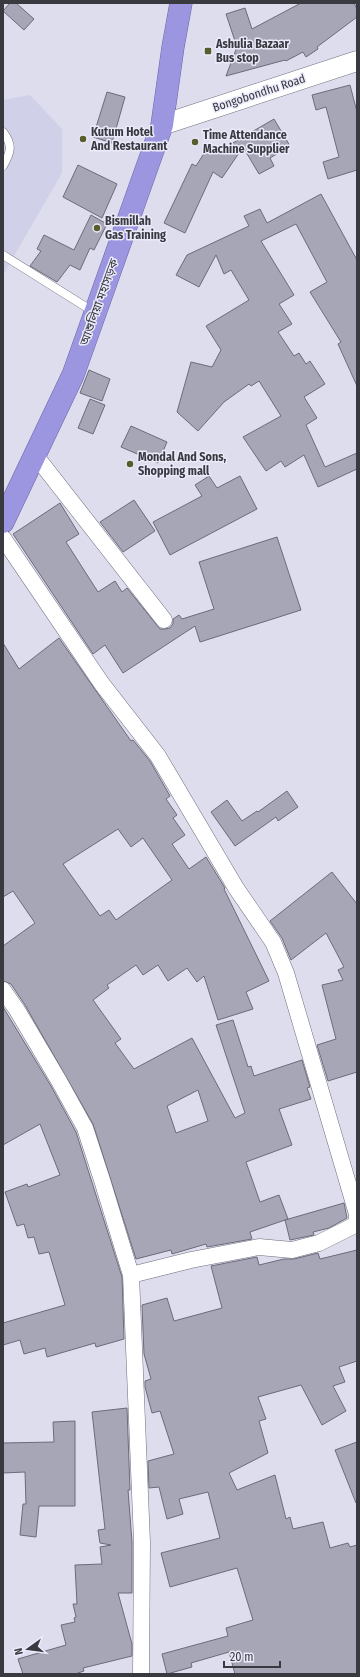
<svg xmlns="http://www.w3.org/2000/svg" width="360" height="1677" font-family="'Fira Sans Condensed','Noto Sans Bengali',sans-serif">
<rect width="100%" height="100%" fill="#dde"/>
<!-- built -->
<path fill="#d0d0e8" d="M30,95L62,129V173L3,275V100Z"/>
<!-- building -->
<path fill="#a6a6b6" stroke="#6b6b7a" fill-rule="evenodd" d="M10,3H16L34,19L24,30L3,11Z
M301,3H354L357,9V17L317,47L318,49L306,57L303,52L286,61L285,60L226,76L237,47L226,14L245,8L252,29Z
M350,85L357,112V170L328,179L323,162L339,157L326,107L316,110L312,95Z
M107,92L125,97L112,143L93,137Z
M274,119L290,146L270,158L274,166L259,174L243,147L222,178L213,172L185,233L164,223L192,164L196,166L210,144L219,151Z
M78,165L117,184L102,218L63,197Z
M321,194L357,260V386L338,344L341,342L310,292L327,282L296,224L261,241L294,295L279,304L292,324L278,332L294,356L299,353L306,364L310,361L325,384L304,397L317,418L306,425L325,467L357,453V469L318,487L304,455L285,467L281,461L266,471L243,437L281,416L259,381L251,386L249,384L224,402L198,431L177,412L191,362L212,367L221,350L206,326L249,300L231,270L224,274L216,255L199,287L176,275L187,255L249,226L244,216L260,209L267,223Z
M91,215L107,224L94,250L90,248L80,270L70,265L57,282L30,266L41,251L37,249L44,235L74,250Z
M89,370L110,379L102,401L80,393Z
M90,399L105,405L93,434L78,428Z
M131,426L167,442L158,463L121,447Z
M209,476L217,488L240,476L257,509L170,555L153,522L202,496L195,485Z
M134,500L155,531L123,552L100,522Z
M60,503L79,534L66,542L98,592L115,581L122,592L127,588L160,629H165L170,628L173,624V619L179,615L182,619L214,609L199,562L277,537L301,610L200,642L195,626L123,673L105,645L93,654L13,534Z
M59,638L131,741L133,740L150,761L170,796L166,799L177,815L173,818L185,835L172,844L189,869L206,857L225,888L224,889L269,981L246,992L253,1009L218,1020L204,976L197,982L187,968L168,981L158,965L143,975L136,965L107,985L109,988L93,1000L121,1039L115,1043L134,1069L192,1038L235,1118L245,1113L216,1025L233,1020L248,1067L251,1066L254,1076L302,1060L310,1087L307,1088L311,1099L279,1109L292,1145L246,1162L260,1202L279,1195L288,1219L250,1232L252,1239L207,1247L206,1244L172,1254L171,1250L136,1259L93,1124L25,1005L11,984L3,981V946L35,923L13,891L3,897V643L19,669ZM118,829L131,847L143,838L172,880L116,920L109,910L100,916L63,864ZM198,1090L208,1121L176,1133L167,1106Z
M287,791L298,807L278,821L276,817L235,846L211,812L227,800L242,821L257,811L258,812Z
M332,872L357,904V1072L328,1081L317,1045L336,1039L322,985L343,980L338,970L344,967L326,933L291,960L282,938L270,921Z
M3,1007L51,1086L76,1132L122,1277L124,1339L96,1347L95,1343L47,1357L45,1348L24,1354L20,1340L3,1345V1323L65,1305L49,1252L39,1254L34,1237L28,1238L24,1224L17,1226L5,1192L27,1184L28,1187L60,1175L40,1124L3,1145Z
M344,1203L347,1218L329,1228L313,1232L314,1235L290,1240L285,1220Z
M357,1250V1361L339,1367L345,1382L333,1386L346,1411L322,1425L301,1385L258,1397L266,1419L259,1421L268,1453L229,1473L237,1490L275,1475L286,1519L290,1517L293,1529L323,1522L330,1548L348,1543L350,1547L357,1545V1674H235L229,1652L191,1663L192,1667L167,1674L162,1654L228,1636L226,1628L253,1620L237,1568L170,1587L161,1553L220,1538L208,1492L179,1499L183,1514L167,1519L159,1487L149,1488L148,1461L174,1454L160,1411L152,1413L145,1387V1381L151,1379L144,1354L142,1305L167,1298L174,1321L222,1308L211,1266L257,1257L259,1265L284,1259H294L318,1253L320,1259Z
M127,1408L130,1490H128L132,1542V1593H118L132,1644V1656L83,1668L84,1671L75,1674H23L18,1659L66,1645L61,1625L75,1622L74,1618L76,1617L73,1604H77L75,1565L102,1564L100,1547L111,1545L100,1543L98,1530L105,1529L92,1412Z
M75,1421V1506H39L36,1537L20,1535L23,1504H26L25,1472L3,1473V1443L54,1442L53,1422Z
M357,1442V1503H356L335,1450Z"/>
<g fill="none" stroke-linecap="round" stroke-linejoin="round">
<!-- service casing -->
<g stroke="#6e6e7d" stroke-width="9">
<path id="service" d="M3,132C13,145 11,152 3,166
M3,255L94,312"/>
</g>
<!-- minor casing -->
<g stroke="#6e6e7d" stroke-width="17">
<path id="minor" d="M35,455L164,620
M3,538L102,684L158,756L236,888L273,942L286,973L357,1214
M3,990L17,1010L59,1081L85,1128L102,1180L131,1275L142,1542L141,1674
M131,1275L191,1260L259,1247L292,1250L319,1243L355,1225L357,1218"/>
</g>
<!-- tertiary casing -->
<g stroke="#6e6e7d" stroke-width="21">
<path id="tertiary" d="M162,125L357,61"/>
</g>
<!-- trunk casing -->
<g stroke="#6964a3" stroke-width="23">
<path id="trunk" d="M3,522L73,375L162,125L173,47L181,3"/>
</g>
<!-- service -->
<use href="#service" stroke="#fff" stroke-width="8"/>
<!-- minor -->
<use href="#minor" stroke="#fff" stroke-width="16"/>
<!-- tertiary -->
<use href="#tertiary" stroke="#fff" stroke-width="20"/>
<!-- trunk -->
<use href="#trunk" stroke="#9c96e0" stroke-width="22"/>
</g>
<!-- markers -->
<g fill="#595d2b" stroke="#eaeafb" stroke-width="1.5">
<rect x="204" y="47" width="8" height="8" rx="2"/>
<circle cx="83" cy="139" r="4"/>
<circle cx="195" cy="142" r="4"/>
<circle cx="97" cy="228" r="4"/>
<circle cx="130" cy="464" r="4"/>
</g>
<g text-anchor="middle" stroke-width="3" stroke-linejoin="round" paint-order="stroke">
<!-- poi labels -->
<g font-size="12" font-weight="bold" fill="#393940" stroke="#eaeafb" text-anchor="start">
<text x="216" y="48">Ashulia Bazaar<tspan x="216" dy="14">Bus stop</tspan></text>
<text x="91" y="136">Kutum Hotel<tspan x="91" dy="14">And Restaurant</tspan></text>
<text x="203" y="139">Time Attendance<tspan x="203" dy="14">Machine Supplier</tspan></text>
<text x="105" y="225">Bismillah<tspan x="105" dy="14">Gas Training</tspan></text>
<text x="138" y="461">Mondal And Sons,<tspan x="138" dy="14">Shopping mall</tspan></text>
</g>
<!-- street labels -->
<g font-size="12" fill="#393940" stroke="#eaeafb">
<text transform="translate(259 93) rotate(-18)" y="4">Bongobondhu Road</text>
<text transform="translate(99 302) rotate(-70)" y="4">আশুলিয়া মহাসড়ক</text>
</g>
</g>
<!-- border -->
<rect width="360" height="1677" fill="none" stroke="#393940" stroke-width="8"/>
<!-- north arrow -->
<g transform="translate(28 1649) rotate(256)" stroke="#eaeafb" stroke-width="3" paint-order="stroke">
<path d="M0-3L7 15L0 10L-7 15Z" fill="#393940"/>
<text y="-6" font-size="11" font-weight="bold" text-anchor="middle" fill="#393940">N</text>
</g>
<!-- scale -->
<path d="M224 1661v6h56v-6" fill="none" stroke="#393940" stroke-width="2"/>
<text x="230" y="1661" font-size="12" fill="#393940" stroke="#eaeafb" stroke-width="3" paint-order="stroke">20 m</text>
</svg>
